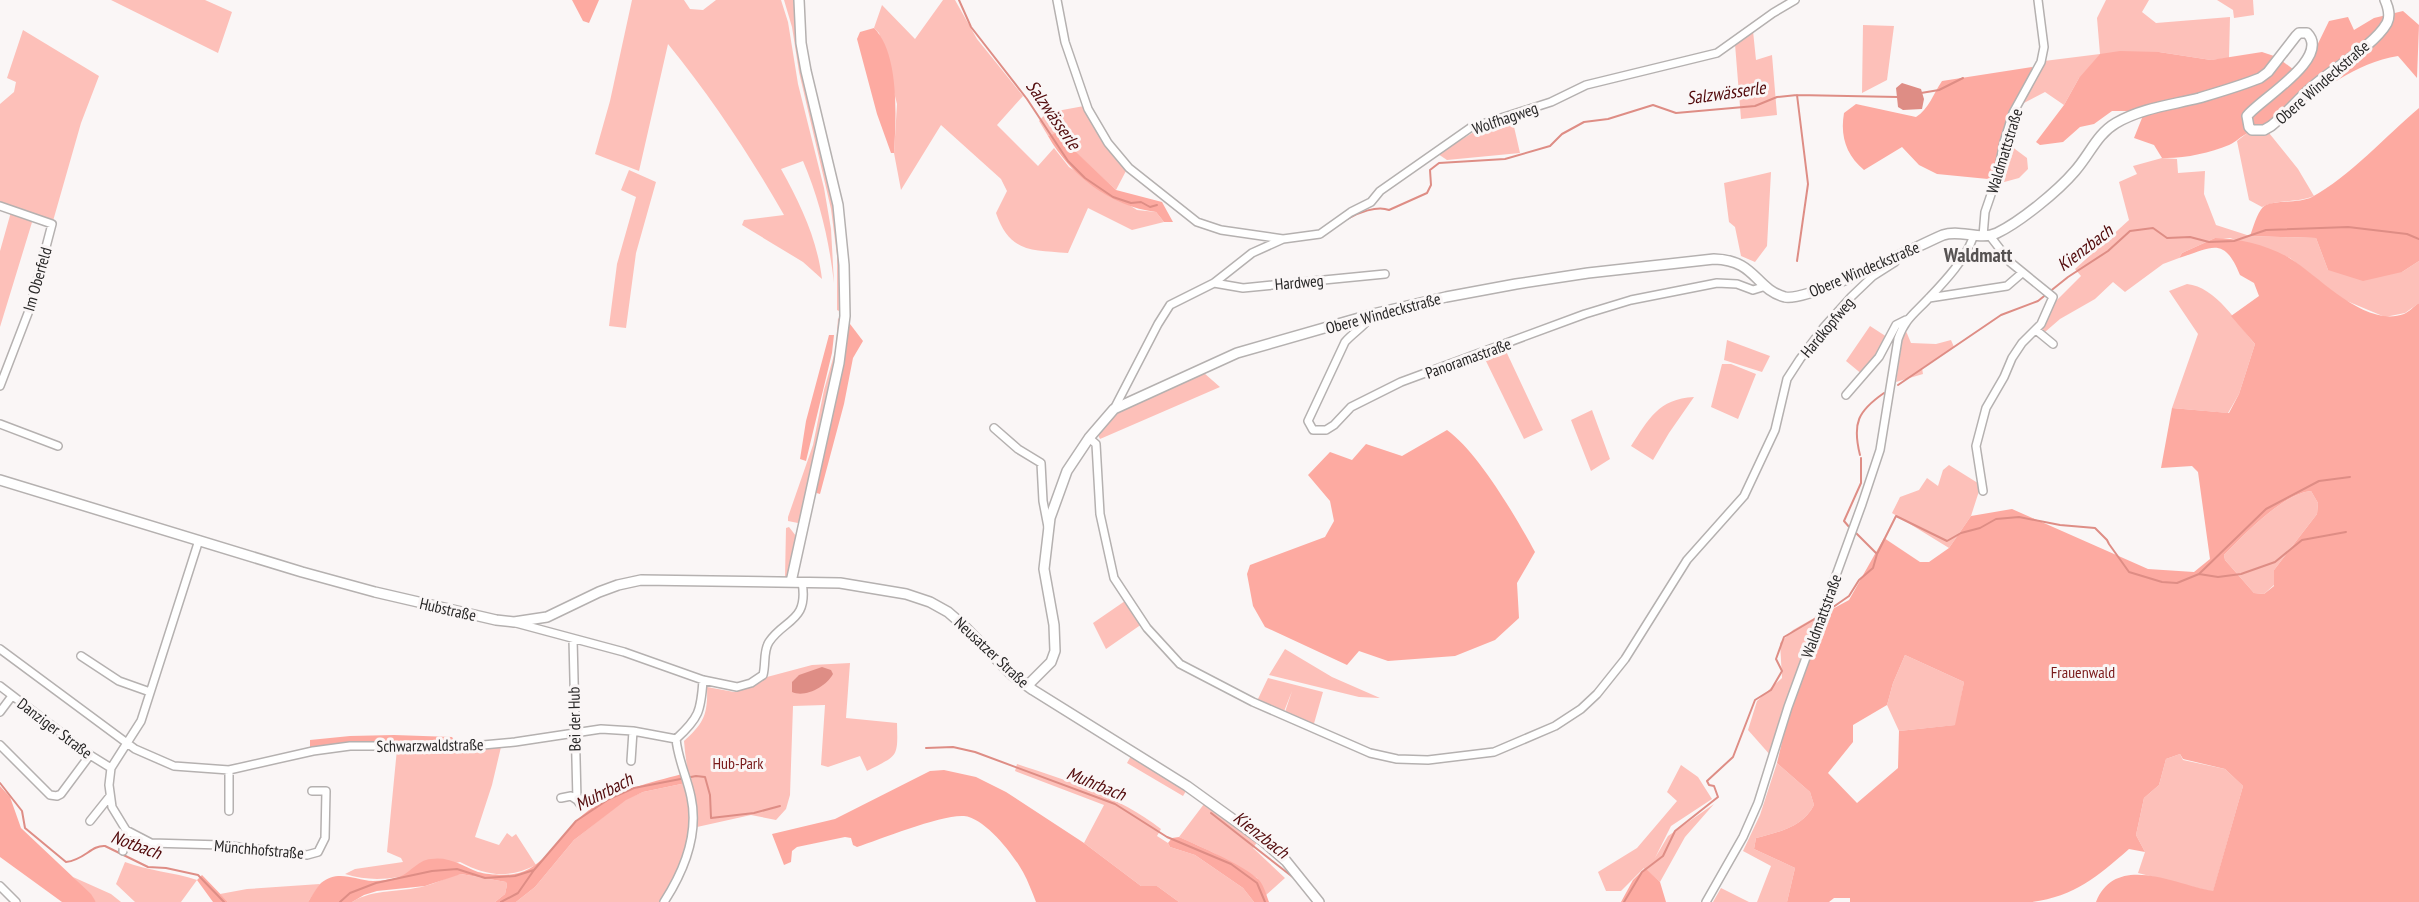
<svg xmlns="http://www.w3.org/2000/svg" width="2419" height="902" font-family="'PT Sans Narrow',sans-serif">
<rect width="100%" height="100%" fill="#faf6f6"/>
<!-- green -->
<path fill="#fdc0b9" d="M111,0H205L232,12L218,53Z
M632,0H684L690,9L703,10L716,0H781L788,22L798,84L824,188L831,229L834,283C829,240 820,201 803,161L781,169C801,205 817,239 822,279L803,262L742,225L744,220L784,215C749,154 712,98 668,44L639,171L595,154L610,101Z
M784,0H795L837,221L841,312L837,310V256L831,209L799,72L792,27Z
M943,0H955L977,39L1023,96L997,125L1038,166L1054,148L1069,167L1137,210L1156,212L1164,222L1132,230L1088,208L1068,253C1031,250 1010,253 996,213L1007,191L1001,179L941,125L901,190L894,153L897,104L879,33L874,28L882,5L915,39Z
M2106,0H2149L2142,12L2156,23L2230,17L2229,58L2211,60L2159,52L2079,78L2064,105L2045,92L2020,105L2044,61L2100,54L2097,18Z
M2217,0H2253L2254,15L2234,18L2233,10Z
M1863,25L1894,26L1887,80L1862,93Z
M23,30L99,76L81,123L53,221L0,203V104L14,92L16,82L7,78Z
M1753,31L1756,60L1772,55L1777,115L1741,119L1735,44Z
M1084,106L1097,133L1127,169L1116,190L1056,134L1048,136L1039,121L1046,113Z
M1512,118L1520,153L1447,160L1438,154L1482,127Z
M2265,128L2298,169L2314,196C2297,203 2278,199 2262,207L2249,200L2237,141L2246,134Z
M2007,143L2027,158L2028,169L2019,178L1997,184Z
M2162,158L2177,159L2178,173L2205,171L2204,194L2216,225L2250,236L2316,238L2328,270L2402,272L2419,261V303L2405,313L2385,317L2342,299L2290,258L2230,238H2215L2182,253L2179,258L2163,264L2125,292L2113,282L2095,299L2060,319L2045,332L2042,329L2054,303L2081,276L2075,269L2129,220L2119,182L2137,174L2133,166Z
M629,170L656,182L636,253L626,328L609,326L617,264L636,197L621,190Z
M1771,172L1767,246L1755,262L1741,256L1735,227L1729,222L1724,183Z
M11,212L33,219L0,327V251Z
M2187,284C2216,287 2237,323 2255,344L2239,394L2228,413L2172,408L2198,334L2169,291Z
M838,318L841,321L840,341L801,518L798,523L788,521V517L813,445L824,390L836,348Z
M1870,326L1887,337L1863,375L1846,361Z
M1906,331L1911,343L1936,344L1951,340L1954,347L1922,368L1923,374L1896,382L1902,341Z
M1727,340L1770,356L1762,372L1724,360Z
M1505,349L1543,430L1524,439L1484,357Z
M1722,364H1731L1756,374L1738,419L1711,407Z
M1204,373L1220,387L1100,439L1097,433L1110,418L1119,412Z
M1694,397L1669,433L1653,460L1631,446C1649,419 1658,399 1694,397Z
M1592,410L1610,459L1591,471L1571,420Z
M1949,465L1981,485L1971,516L1949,548L1892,513L1900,497L1919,490L1927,478L1938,486L1943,470Z
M2311,491L2318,503L2317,514L2274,570V585L2264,594L2254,593L2225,560L2224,555C2244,535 2282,494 2311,491Z
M789,527L796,536L789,574L785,577L786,528Z
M1125,601L1142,624L1106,649L1093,623Z
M1821,614L1771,756L1748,730L1757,701L1782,678L1780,643L1793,630Z
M1285,649L1332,677L1380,698L1359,697L1269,675Z
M1905,655L1964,682L1956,725L1899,731L1887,705L1893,683Z
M850,663L846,718L897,723C898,759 898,755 867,771L860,756L828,767L821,765L825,705L793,706L790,795L786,809L776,820L751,815L697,827C694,798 686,770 684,741C704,723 708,714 707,687L734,692L752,687L767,677L812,665Z
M1268,678L1323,692L1313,727L1284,715L1292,691L1283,714L1257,701Z
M501,747L492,785L475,837L499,845L507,833L512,837L516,834L536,865C508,879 487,876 460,862C420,871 386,887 345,874L355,869L403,862L401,858L387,852L397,749L435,751Z
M1132,754L1186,791L1183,796L1127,763Z
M2180,754L2183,760L2225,769L2243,786L2213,892L2138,873L2145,852L2136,835L2144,798L2159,785L2166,759Z
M1777,763L1810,792L1814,805C1803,827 1779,832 1756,838L1754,849L1795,868L1787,902H1757L1771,866L1743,851L1760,815Z
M1017,764C1068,781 1119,796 1161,829L1157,836L1168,843L1170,847L1195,855L1243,888L1254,902H1179L1157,886H1141L1084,843L1104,805L1015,771Z
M1681,765L1698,777L1712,799L1671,826L1655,858L1668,836L1714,804L1685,837L1660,882L1644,868L1621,891H1606L1598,872L1637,848L1677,801L1667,792Z
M686,783C698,831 685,861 660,902H516L535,887L574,840L626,799L643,792Z
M1204,804L1258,841L1253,848L1285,878L1266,895L1257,878L1212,852L1179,837Z
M125,862C149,871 173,872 197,880L181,902H135L116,884Z
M461,874L506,882L507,885L505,894L495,902H352C375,888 399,893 425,886C437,883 448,876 461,874Z
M73,877L111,894L121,902H96Z
M320,884L308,902H228L220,894L247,889Z
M1721,888L1749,902H1713Z"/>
<!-- forest -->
<path fill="#fdaaa1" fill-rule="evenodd" d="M572,0H599L589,23L583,21Z
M2403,11L2419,25L2417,78L2398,56C2347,64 2309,103 2266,127C2260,130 2254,131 2248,133C2241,136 2236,142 2229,145C2209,153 2183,159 2162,158L2154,145L2134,138L2142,118L2136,111H2112L2094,124L2080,127L2063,142L2040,145L2036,142L2064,105L2079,78L2100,54L2120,51L2159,52L2211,60L2262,52L2277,57L2298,73L2310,60L2329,21L2348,17L2354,30L2374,18Z
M874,28C900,54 896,120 894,153H891L877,114L857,39L860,32Z
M2032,67L2034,70L2011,109L1993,176L1988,179L1937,174L1919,165L1902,147L1864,170C1846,155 1840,136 1844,113L1856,104L1916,117C1929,109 1933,94 1942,81Z
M2419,108V261L2402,272L2363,281L2328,270L2316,238L2250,236C2253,228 2257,213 2263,207C2272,199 2299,204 2312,197C2349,177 2387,135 2419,108Z
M1056,133L1116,190L1162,202L1173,222H1164L1156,212C1110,206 1071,176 1048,136Z
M2215,238C2239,238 2270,246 2291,259C2320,277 2365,328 2404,314C2409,312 2414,306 2419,303V902H2096C2116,852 2176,885 2213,891L2243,786L2225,769L2183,759L2180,754L2166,759L2159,785L2144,798L2136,835L2145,852L2129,849C2097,877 2075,896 2032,902H1850V898H1834L1829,902H1787L1795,868L1754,849L1756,838C1779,832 1803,827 1814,805L1810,792L1777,763L1788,717L1827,612L1849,600L1884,538L1920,562H1929L1949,548L1971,516L2012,509L2148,569L2194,572L2210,559L2198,472L2192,466L2161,468L2172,408L2229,413L2239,394L2255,344L2231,316L2259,296L2254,283L2240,275C2224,236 2213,247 2179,258L2182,253ZM2311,491L2318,503L2317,514L2274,570V586L2264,594L2254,593L2225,560L2224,555C2244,535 2282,494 2311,491ZM1905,655L1964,682L1955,725L1899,731L1898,768L1857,803L1828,773L1853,742V725L1887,705L1893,683Z
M847,320L863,341L853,358L844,404L820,494L813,492C827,436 845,379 847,320Z
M829,335H834L832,353L806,461L800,459L806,421Z
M1447,430C1478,452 1516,517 1535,552L1517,583L1519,618L1495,640L1455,656L1388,661L1359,651L1347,665L1265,627L1253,606L1247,574L1250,565L1325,537L1334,521L1330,501L1308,475L1330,452L1352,460L1366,444L1402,456Z
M394,735L452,737L456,743L367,742L310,748V740L350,736Z
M944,770L976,777L1006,792L1084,843L1141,886H1157L1179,902H1036C1032,892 1028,881 1023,872C1013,854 985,818 964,816C943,814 880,839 857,847L853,845L851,838L845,837L797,847L792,851L791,862L784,865L772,834L835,819L930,771Z
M682,774L686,783L643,792L626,800L574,840L535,887L516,902H495L505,894L507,885L506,882L461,874L425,886L377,891L364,895L352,902H308C312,896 316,888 321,883C338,869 355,880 373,881C380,881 389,880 396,878C409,875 417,860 431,859C449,856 463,866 478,872C489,875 508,876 519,873C547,866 565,827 589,810C617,790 649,783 682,774Z
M0,786L10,797L21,828L91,894L96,902H62L0,857Z
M1179,837C1199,846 1244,865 1259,880C1264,886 1266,894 1269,902H1254L1243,888L1195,855L1170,847L1168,843L1172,838Z
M1645,868L1660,882L1666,902H1621L1633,880Z
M202,875L228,902H213L197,880Z"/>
<!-- water -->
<path fill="#de8d85" d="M1902,83L1921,89L1924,99L1922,109L1903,110L1898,107L1896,88Z
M822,667L831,670L833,674C826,687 805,698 792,692V682L799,675Z"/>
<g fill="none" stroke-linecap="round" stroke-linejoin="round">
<!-- stream -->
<path stroke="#de8d85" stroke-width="2" d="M959,0L971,27L1027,99L1068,161L1085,178L1113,197L1131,203L1141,202L1150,207L1157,205
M1921,93L1939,90L1963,78
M1797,95L1808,184L1797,261
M1347,219C1358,213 1377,205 1389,210L1427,193L1431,185L1430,170L1439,163L1505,159L1550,146L1562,134L1584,122L1608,119L1653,105L1676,113L1755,106L1777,97L1797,95L1898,97
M1898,385L2001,315L2038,301L2068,277L2108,251L2130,231L2153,228L2167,238L2190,237L2209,242L2234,241L2266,230L2348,227L2407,234L2419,239
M1860,455C1852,423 1858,411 1884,393
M1850,528L1844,521L1861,483V458
M1877,554L1896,516L1947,541L1961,533L1980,528L1996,519L2019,517L2060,525L2095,528L2107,540L2109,544L2129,572L2162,582L2177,583L2199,574L2266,509L2319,481L2350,477
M2199,574L2218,577L2241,574L2275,562L2302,540L2346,532
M1826,612L1849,596L1859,580L1873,568L1877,554L1855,532
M926,748L953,747L975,752L1115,804L1167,837L1231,864L1257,883L1265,902
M0,783L22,811L25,828L66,862C85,860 91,845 105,846L148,867L166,868L198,875L224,902
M1211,813L1294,878
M340,902L350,893L376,883L432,871L457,869L485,878L515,876L534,870L576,821L609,799L634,788L696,776L705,777L710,795L711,818L754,813L780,806
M501,902L518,893L534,870
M1624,902L1642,872L1663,856L1675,831L1718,797L1714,786L1709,785L1707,781L1733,757L1755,700L1771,690L1782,671L1776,659L1784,637L1818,617"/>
<!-- street casing -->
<g stroke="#b5b1b0" stroke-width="10">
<path id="street" d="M1057,0L1065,42L1088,109L1108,143L1129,168L1197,222L1221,230L1283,239
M0,206L52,224L30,308L0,386
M1983,236L1985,212L1997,177L2004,142L2013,113L2041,62L2044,47L2038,0
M1214,283L1243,288L1385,274
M1929,298L2007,286L2022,273
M1373,314C1365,326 1354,332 1345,342L1308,421L1313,430H1326L1334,425L1351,407L1401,382L1585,314L1631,300L1717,283L1737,284L1753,290L1766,286
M2036,330L2053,344
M1846,395L1879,357L1896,325L1906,320
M1114,409L1158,324L1170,305L1214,283L1252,253L1283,239L1320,234L1351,212L1371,202L1380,191L1470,128L1551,102L1586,85L1717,53L1773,13L1795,0
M0,424L58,446
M994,428L1018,449L1041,463L1043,501L1048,527
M1089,438L1096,444L1100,514L1114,578L1147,628L1180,664L1253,702L1370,753L1397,759L1428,760L1494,752L1555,726L1581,709L1597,694L1625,659L1687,560L1744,496L1775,430L1787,379L1800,359L1824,327L1851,297L1873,276L1895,262L1896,256
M1983,491L1976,446L1986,408L2004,377L2012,358L2022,343L2041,324L2053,297L2010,262L1990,236
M199,540L141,721L111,768L109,785L112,807L126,830L151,843L222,845L307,855L318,852L325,838L326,791H312
M516,623L624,652L703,680L737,687L751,683L763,675C766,664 763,651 769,642C784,619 809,622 802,582
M573,639L577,800L580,804
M0,649L135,749L174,766L229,770L313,751L350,746H472L515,742L601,729L633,731L676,739
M81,656L119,681L150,692
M0,686L90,755L111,768
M0,712L12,696
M676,739C699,718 701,711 703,680
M0,745L50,795L57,796L61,794L90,755
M631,761L633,731
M561,798L571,796L577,800
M229,811V770
M90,821L110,796
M123,851L126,830
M0,886L16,902
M664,902C684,871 699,834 691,797C687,777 678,760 676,739
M1706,902L1743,837L1758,803L1788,707L1862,504L1880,450L1898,339C1905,319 1914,314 1928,299C1945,281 1966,259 1974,235"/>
</g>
<!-- secondary casing -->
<g stroke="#b5b1b0" stroke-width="12">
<path id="secondary" d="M0,480L302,572L375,592L496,620L514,622L547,617L599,592L618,585L641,580L840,583L906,594L930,602L948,612L963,625L1012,675L1033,690L1187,786L1263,841L1286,861L1319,902
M791,582L839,363L845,316L844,265L838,205L806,71L801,43L799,0
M1027,686L1051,662L1055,651L1054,625L1044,569L1050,518L1067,471L1089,438L1114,409L1237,353L1373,314L1446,297L1516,284L1588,273L1714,259C1756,260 1755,289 1785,297C1808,302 1915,247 1943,235C1960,229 1980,241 1997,233C2020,222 2058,191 2075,171C2090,154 2097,134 2116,123C2142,108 2171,105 2199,98C2219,92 2240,86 2260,78L2268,72L2296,36L2299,33H2307C2332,58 2259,100 2247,116L2249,127L2252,130H2264L2271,126C2286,114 2298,99 2312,87C2332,69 2374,46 2387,23C2391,15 2388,7 2385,0"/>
</g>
<!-- street -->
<use href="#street" stroke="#fff" stroke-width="7"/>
<!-- secondary -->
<use href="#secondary" stroke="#fff" stroke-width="9"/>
</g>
<g text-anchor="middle" stroke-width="6" stroke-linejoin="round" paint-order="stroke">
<!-- street labels -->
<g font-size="16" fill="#282727" stroke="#faf6f6">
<text transform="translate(2322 82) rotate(-41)" y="6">Obere Windeckstraße</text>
<text transform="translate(1505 118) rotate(-19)" y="6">Wolfhagweg</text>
<text transform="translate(2004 151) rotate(-73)" y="6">Waldmattstraße</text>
<text transform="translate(1864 269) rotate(-23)" y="6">Obere Windeckstraße</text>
<text transform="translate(37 279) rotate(-74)" y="6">Im Oberfeld</text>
<text transform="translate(1299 282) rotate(-5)" y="6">Hardweg</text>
<text transform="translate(1383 313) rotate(-15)" y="6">Obere Windeckstraße</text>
<text transform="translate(1827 327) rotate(-50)" y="6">Hardkopfweg</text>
<text transform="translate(1468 358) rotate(-20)" y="6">Panoramastraße</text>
<text transform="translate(448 609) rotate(13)" y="6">Hubstraße</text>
<text transform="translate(1821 616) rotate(-70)" y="6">Waldmattstraße</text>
<text transform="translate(992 652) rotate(43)" y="6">Neusatzer Straße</text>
<text transform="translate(574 719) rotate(-91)" y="6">Bei der Hub</text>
<text transform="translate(55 728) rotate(37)" y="6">Danziger Straße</text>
<text transform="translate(430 745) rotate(-1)" y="6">Schwarzwaldstraße</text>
<text transform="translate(259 849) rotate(5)" y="6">Münchhofstraße</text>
</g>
<!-- park labels -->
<g font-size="16" fill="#791a1a" stroke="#faf6f6">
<text x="2083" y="678">Frauenwald</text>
<text x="738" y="769">Hub-Park</text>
</g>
<!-- water labels -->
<g font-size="18" font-style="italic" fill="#520a0b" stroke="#faf6f6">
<text transform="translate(1726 93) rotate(-8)" y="6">Salzwässerle</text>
<text transform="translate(1053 115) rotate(55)" y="6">Salzwässerle</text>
<text transform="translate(2085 248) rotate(-37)" y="6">Kienzbach</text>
<text transform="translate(1096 784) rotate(22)" y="6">Muhrbach</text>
<text transform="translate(604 792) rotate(-27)" y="6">Muhrbach</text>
<text transform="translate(1261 835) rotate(38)" y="6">Kienzbach</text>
<text transform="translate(136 845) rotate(20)" y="6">Notbach</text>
</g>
<!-- quarter labels -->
<g font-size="20" font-weight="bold" fill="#565252" stroke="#faf6f6">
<text x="1978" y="262">Waldmatt</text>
</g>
</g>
</svg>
